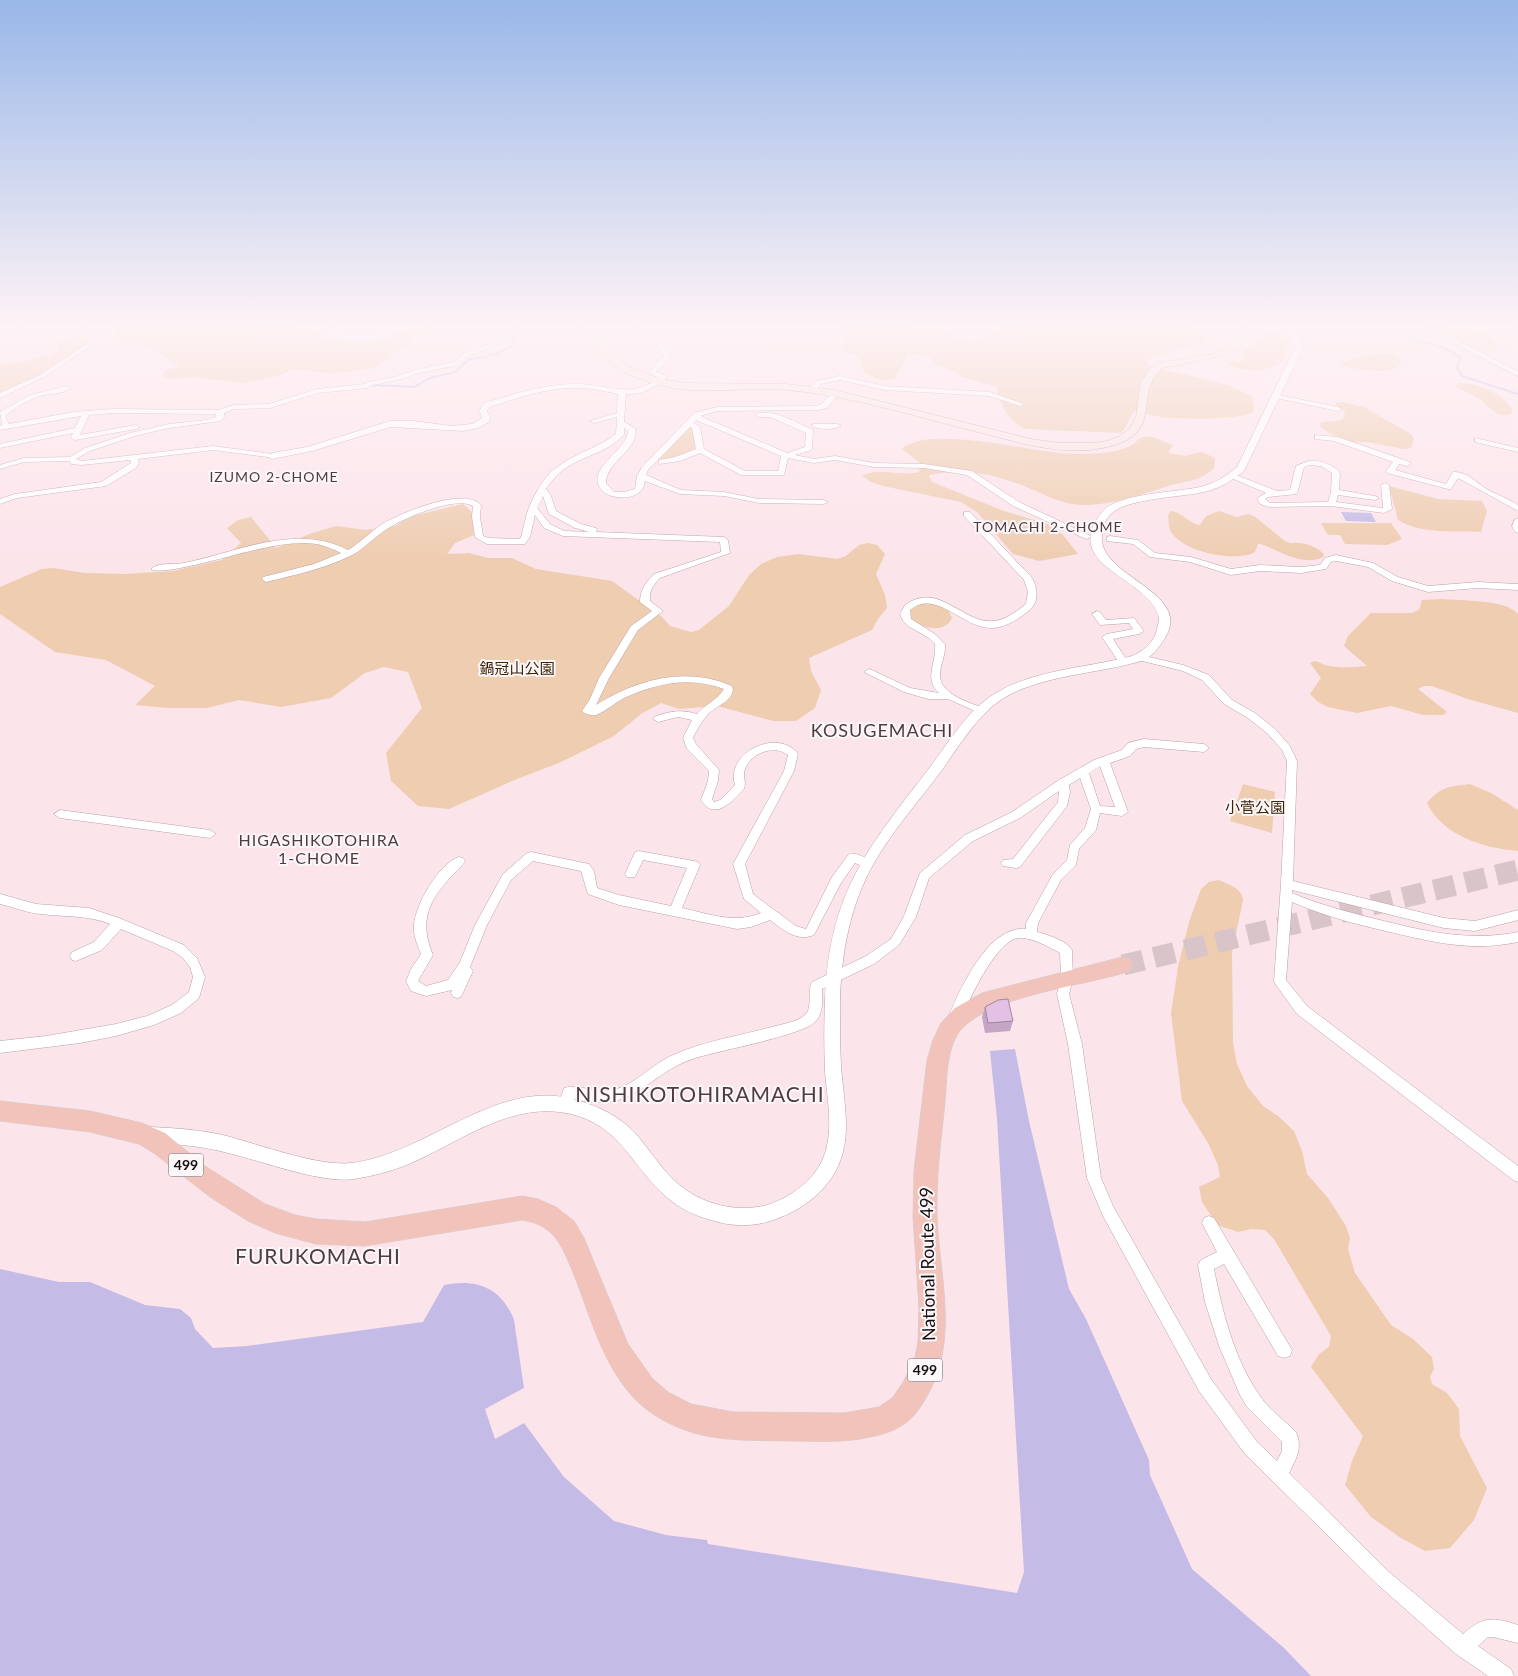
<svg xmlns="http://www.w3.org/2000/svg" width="1518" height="1676" font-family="Lato,'Noto Sans JP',sans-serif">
<rect width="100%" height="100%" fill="#fce4eb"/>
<!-- green -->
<path fill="#eecdb1" d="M77,327H90L88,337L93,341L42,376L0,395V362L1,365L31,360L43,355L49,356L52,354L49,353L58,350V345H54L73,335L71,331Z
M113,327H248L250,332L249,327H294L314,330L329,339L360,342L384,341L400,331L410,329L428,327L447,328L446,330L411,334L410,344L391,353L387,360L375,368L347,372L328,373L293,369L278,376L242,383L194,377L172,379L162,376L165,370L180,366C160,353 142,339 117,340Z
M846,327H916L942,329L971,344L1002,327H1195L1205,338L1203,342L1153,357L1147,361L1149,366L1228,385L1252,396L1254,411C1245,420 1184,419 1169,418C1157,417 1145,413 1134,411L1122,433L1026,429C1005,419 1003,407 996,386L961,377L956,372L936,364L929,356L908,353L895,379C883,382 874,379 864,372L858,354L847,353L842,349L847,338L839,328Z
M1429,327C1447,327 1489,325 1497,346L1495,353L1471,347Z
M1275,332L1285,336L1289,341L1286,346L1288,349L1283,355L1284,360C1270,372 1246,374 1230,365L1228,361H1244L1243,352L1264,333Z
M1383,353C1393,353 1398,354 1402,364C1399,365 1395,368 1392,370C1383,373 1348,369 1341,364C1354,356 1368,356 1383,353Z
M1459,383C1478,383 1505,393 1513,412C1499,422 1490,407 1479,399C1472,394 1464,391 1457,388L1456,385Z
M1343,402L1364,407L1411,434L1414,439L1411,448L1403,449L1367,442H1351L1329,433L1320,426L1321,422L1338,421L1343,419L1345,412L1336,406V403Z
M690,426L693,428L695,449L674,459H659Z
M1150,436L1173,445L1168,453L1185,456L1201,452L1215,458L1214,468C1199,483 1184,480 1165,487C1139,495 1099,509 1072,504C1056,501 1043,494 1029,488C994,474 967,468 929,475L932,482L1004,511L1048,524L1063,535L1078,554L1039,561L1013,554L977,512L961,502L883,486L871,482L862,476C879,466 901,477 919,472L921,464L902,449C927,424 1036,453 1074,454C1090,454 1115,454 1130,446C1140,440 1136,438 1150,436Z
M1389,486L1438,499L1482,501L1487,511L1481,532C1455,531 1420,534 1398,520Z
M463,504L472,512L474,535L455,543L447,554L469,553L488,558H512L536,569L612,581L662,617L670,626L691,632L699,630L729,606L749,575L761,564L777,557L798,554L838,559L846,556L859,545L868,543L877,545L885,554L876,574L885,595L887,608L878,619L872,630L809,658L811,671L821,690L815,708L796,721H773L717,706L679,709L661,703L641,714L614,736L561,762L512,781L449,809L418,806L391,781L386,753L422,708L408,672L384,667L365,673L331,698L281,707L239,700L207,708H169L135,705L155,686L106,660L55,652L0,614V587L42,569L53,568L85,573L124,574L173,571L222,560L241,543L227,528L238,520L251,517L276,548L312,533L336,526L365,530L395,526L412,516Z
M1171,511C1184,513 1188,523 1200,525L1206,516L1219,511L1237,517L1248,514L1254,516L1285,541C1290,544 1292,543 1297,543C1308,543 1316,547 1324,554L1323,557C1304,567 1280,551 1261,544H1258L1255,552C1235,563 1181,552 1170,530C1168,526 1169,519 1168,515Z
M1321,523H1391L1402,539L1387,545L1345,544L1340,535H1328Z
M1441,599C1460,601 1507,599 1518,614V713L1468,699L1432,686H1424L1418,689L1447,712L1443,715H1423L1391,706L1357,713L1328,707L1318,702L1310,694L1321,678L1310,663C1317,659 1318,663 1325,665C1338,669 1354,667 1367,666L1344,646L1348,636L1371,613H1411L1419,610L1422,600Z
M924,603L938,604L948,609L952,618C945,634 921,629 911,618V610L919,605Z
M1243,784L1275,792L1272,833L1230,821Z
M1470,784L1491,793L1518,810V851C1484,848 1443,836 1427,803C1441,786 1449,787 1470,784Z
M1219,880C1229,885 1242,888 1243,900L1232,953L1233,1043L1237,1064L1247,1086L1263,1106L1278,1116L1294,1131L1302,1151L1307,1174L1328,1198L1346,1226L1350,1238L1348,1249L1355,1273L1391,1325L1413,1339L1432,1357L1434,1369L1430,1377L1432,1384L1447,1393L1459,1409L1460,1436L1487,1488L1474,1520L1450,1548L1425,1551L1401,1538L1371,1517L1345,1485L1352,1461L1363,1436L1311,1367L1319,1354L1329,1347L1331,1336L1274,1239L1265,1230L1251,1229L1238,1232L1217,1225L1202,1202L1199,1187L1220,1177L1218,1165L1208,1143L1182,1101L1171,1013L1178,967L1189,922L1201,889L1209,882Z"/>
<!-- water -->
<path fill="#c4bbe7" d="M1341,512L1371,513L1376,522L1346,521Z
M1015,1049L1029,1121L1069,1289L1086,1319L1149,1460L1150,1475L1192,1569L1284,1648L1311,1676H0V1269L59,1282H90L145,1305L180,1309L191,1318L195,1329L213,1348L247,1346L423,1322L444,1285C473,1279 498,1285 512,1315C515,1320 515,1328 516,1334C519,1352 521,1370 524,1388L485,1409L495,1439L524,1423L564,1477L614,1521L666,1535L707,1540L708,1544L1017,1593L1024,1572L997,1119L990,1051Z"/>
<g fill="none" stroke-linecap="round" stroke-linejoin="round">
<!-- stream -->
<path stroke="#c4bbe7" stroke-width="2" d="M1398,327L1396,329C1403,333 1409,338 1417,340C1432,346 1447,346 1460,358L1457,368L1462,376L1518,394
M372,385L414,387L430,378L455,372L468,360L497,354L513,345V340L522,327"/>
<!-- trunk-tunnel -->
<path stroke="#d9c4ca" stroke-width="21" stroke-dasharray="21 11" stroke-linecap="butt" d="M1123,965L1518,870"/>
<!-- minor casing -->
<g stroke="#b9a2a9" stroke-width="1">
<path id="minor" d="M14,327H22L0,338V333Z
M515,327H522L509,339L466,357L458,365L419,373L398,380L372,385L367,388L318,393L270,408L234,409L224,413V417L221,421L169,428L135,436L90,451L76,459L82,461L213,446L272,454H275V458L213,450L138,459L139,463L136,468L106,486L17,498L0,504V499L15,494L101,482L131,463L130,460L82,465L71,464L70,461L24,462L0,469V465L24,458L70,457L85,448L130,433L169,424L206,420L216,417V414L114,413L89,415L80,435L136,425L140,427L136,429L75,440L71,438L73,433L0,448V444L75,428L81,416L0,430V426L2,425L0,412L30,395L67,386L71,388C62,395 50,393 40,396C27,400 16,408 5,416L9,424L73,412L114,409L219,410L233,405L269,404L317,389L365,384L368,382L395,377L415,370L454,362L462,355L505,337Z
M638,327H644V329L657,337L671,356L656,372L666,376V378C654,388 642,395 626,394L624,422L635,428C641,449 606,461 606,483L614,492H624L635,489L637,476L642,467L694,413L717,407L817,406L821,404L835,391L839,393L827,408L818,410L717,411L700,416L787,453L805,447L806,433L770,417H759L755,415C769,406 799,424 813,430L812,450L795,455L814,459L835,456L874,463L924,464L972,471L1019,502L1091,536L1087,539L1084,538L1013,506L967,475L924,468L874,467L835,460L814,463L788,458L784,475H741L700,453L680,461L659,464V460L675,457L696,449L692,428L690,427L648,470L646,475L681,490L724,492L759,499L824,500L828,502L824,504L759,503L724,496L680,494L645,481C644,484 644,489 641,491C630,502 601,499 598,483C593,464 627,450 628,431L624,428V435C600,460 568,454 546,489L551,496L556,511L581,524L596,528L597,530L596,532L724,537L728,540L730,553L660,578C653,585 649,591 650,601L663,611L638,630L609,678L596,705C638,679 686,666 732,686C737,699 716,706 708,714C702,721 697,729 693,738L696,744L719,770L718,781L712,799L714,802L720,800L735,785C734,781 733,777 734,773C738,746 782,731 798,754L794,771L745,864L753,894L796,926L806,929L832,877L849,854C856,852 868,858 872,864L870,867L866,868L855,863L841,883L814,935C797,942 783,930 770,920L751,927L737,929L619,905L588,894L581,871L533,861L511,880L487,925L470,967L473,971L461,997L457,998L453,997L451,993L452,990L426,996L411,991L406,981L411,969L421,954C417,944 413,935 414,924C416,904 439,863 459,857L463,858L465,861C461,868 454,873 449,879C426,905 420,923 433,955L418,981L426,986L448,980L460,962L475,925L503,874L527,853L531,852L589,864L594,871L597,888L619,895L671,906L687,868L643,860L635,877H627L625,874L635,852L639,851L694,861L698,862L700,865L682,908C710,914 734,924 761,913L744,899L733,864L784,771L788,755C773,743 747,755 744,773C744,779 746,783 744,789C732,801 715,822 701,800L708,781L709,771L687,749L683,738L692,720L678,717L658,722L653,719L654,717C670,711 681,709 697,714C704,705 718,700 724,689C691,676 657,683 626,697C616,702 606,711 596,715C591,716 585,714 582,711L590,699L599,678L631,626L652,611L640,602C640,590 646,582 654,574L721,552L720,542L563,536L544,528L535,515L530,537L525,544H487L475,537L472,517L473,506C456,495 402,519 387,529C374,537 363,550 350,556C324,569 294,575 266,582L262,579L263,577L314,564L341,553C329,547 318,543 305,543C288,543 271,546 255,550C238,553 161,577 151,569C159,562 173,565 184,563C238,552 295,523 348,550C360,543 370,532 382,524C401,513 464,486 481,505L480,517L483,536L489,538L520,539C523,534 523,527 525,521C527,510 533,498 538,489C558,455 588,455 616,434L617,417L594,423L590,421L617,413L618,394C607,392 596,389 584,388C552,386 520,397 490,407L487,411L490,416L489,418H483L479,411L484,403C512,395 541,385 570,384C605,382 627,401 659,378L649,373L658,361L664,356L653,339L639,331ZM696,420L781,456L778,471H745L704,449L700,427L694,423ZM543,496L549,514L575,528L589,532L564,531L550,524L537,508Z
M1422,327H1430L1518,371V376Z
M90,342L95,343L44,377L0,398V393L40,375Z
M840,376L885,386L990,392L1024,404L1020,406L989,396L885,390L840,380L821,384L814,392L807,390L817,381Z
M1273,394L1338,407L1342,409L1338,411L1276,398H1273Z
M813,424H837L841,426C834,430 819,430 812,426Z
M1315,435L1338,437L1410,462L1411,464L1407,466L1399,464L1395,470L1446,484L1453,472C1466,471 1476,482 1485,488C1496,495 1508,498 1518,505V511L1458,478L1451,489H1448L1387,473L1386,471L1393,462L1334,441L1315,439Z
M1475,438L1518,448V452L1475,442Z
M1309,461C1321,460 1332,464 1340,473L1339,490L1375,496L1379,498L1375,500L1338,495L1336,502L1383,508L1381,485L1385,483L1389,485L1392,509L1384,513L1331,506L1269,507L1260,504L1257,498L1266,493L1229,477L1236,475L1277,491L1290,490L1296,466ZM1309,465L1321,466L1332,473L1331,492L1328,502L1270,503L1265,499L1268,497L1297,494L1304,467Z
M964,512H970C985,528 1000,544 1015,560C1020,566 1029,572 1033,580C1039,592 1038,605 1026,613C1016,621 1003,628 991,628C963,628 935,588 910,610L911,619L935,634L945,644C946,655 940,665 940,675C940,695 971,703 986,709L987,711L982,714L948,699H928L904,692L864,672L869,669L872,670L910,688L939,693C923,678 937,663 935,644L929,638L908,626L903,621L900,614L905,605C944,577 968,637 1007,617C1014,613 1021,609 1026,603L1028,592L1024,580L964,516Z
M1515,519H1518V533L1515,532L1512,526Z
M1110,536L1138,540L1155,553L1191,557L1231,569L1260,565L1301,567L1320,565L1325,558L1336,555L1373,563L1398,577L1428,586L1478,582L1518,584V590L1478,588L1428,592L1392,581L1368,567L1336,561L1331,562L1326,569L1301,573L1260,571L1231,575L1190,562L1150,557L1133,544L1107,541V537Z
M1097,611L1100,612L1106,620L1134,618L1144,631L1139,634L1113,639L1128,662L1126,664H1120L1102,637L1107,634L1133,629L1129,623L1100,625L1092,614Z
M1141,655L1183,665L1209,675L1232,700L1255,713L1275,729L1290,746L1297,761L1293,881L1444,918L1475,921L1518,910V920L1475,931L1444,928L1292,890V893C1323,906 1355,914 1388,922C1432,933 1473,941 1518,932V942C1470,952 1433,942 1386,931C1354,924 1322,915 1292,902L1286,980L1307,1006L1518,1166V1182L1513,1180L1297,1014L1276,985L1274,981L1281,884L1287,761L1282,750L1268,734L1248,718L1224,704L1202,680L1183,671L1138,660V656Z
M1144,739L1204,744L1209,748L1204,752L1144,747L1136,749L1130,756L1110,763L1128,812L1122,816L1100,813L1096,830L1079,849L1076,865L1061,880L1038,923L1037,932C1048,935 1066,940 1072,950L1073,979L1069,994L1082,1044L1101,1178L1113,1206L1211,1379L1257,1442L1277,1461L1282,1451V1442L1247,1407L1240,1395L1219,1346L1205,1302L1198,1265L1201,1260L1217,1252L1202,1223L1204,1218L1209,1216L1214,1218L1292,1350L1290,1356L1284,1358L1278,1356L1224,1264L1214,1269C1222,1310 1234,1358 1258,1393C1267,1408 1284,1420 1296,1432C1303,1448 1296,1459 1289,1473L1389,1572L1463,1634C1483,1616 1493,1617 1518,1625V1643L1493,1637H1488L1478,1646L1511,1669L1514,1676H1488L1456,1654L1377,1584L1245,1454L1199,1391L1103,1216L1087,1178L1068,1044L1057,994L1061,979L1060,953C1049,947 1029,936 1017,938C994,944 969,1001 959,1022L954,1024L949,1022L948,1018C960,989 988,925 1026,929V923L1053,874L1067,860L1070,845L1085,828L1091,809L1080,778L1069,785L1070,792L1067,806L1020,867L1016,868L1003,866L1001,863L1003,860L1013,859L1058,802L1059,791L1020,818L973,841L929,878L916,917L899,945L874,964L822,989C822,1000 824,1013 815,1022C803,1035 718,1051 695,1058C644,1075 637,1114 574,1099L570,1109L565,1111L560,1109L558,1105L564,1088C575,1084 598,1093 613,1090C635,1085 652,1064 673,1055C704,1041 739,1036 772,1027C782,1024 797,1022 805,1015C813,1009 807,991 812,982L866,956L891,939L904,916L920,873L965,835L1012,812L1059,780L1094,760L1122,750L1128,743ZM1100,766L1115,807L1100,806L1089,773Z
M60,810L210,830L216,834L210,838L60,818L54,814Z
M0,894L36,904L89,908L119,918L184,945L197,958L205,977L199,998L181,1013L154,1025L116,1036L80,1043L0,1053V1041L46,1036L116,1024L147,1016L172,1005L189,992L193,977L190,967L183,958L173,951L121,929L102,950L76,961L72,960L70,956L72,952L94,942L110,924C88,915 65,917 41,914C27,913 14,907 0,904Z"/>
</g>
<!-- tertiary casing -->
<g stroke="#b9a2a9" stroke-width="1">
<path id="tertiary" d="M107,327H115L116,333L120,337L119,339C110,341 108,334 107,327Z
M322,327C335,326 345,336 359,336C373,336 384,326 397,327C380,346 339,346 322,327Z
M1284,327H1292L1300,336L1303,348L1244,471C1233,480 1222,487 1208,491C1184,498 1126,497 1110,515C1104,521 1103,527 1102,535C1097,577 1194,591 1165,638C1159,648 1152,657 1141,661C1097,674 1041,675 1002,699C977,716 959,746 942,770C919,801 893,830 874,863C850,905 841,954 840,1002C840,1023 840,1045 841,1066C843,1095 850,1124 843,1152C834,1188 802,1212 767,1222C749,1227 729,1226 711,1220C692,1215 675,1206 661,1192C629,1161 619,1126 571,1114C512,1100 460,1142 409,1164C392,1171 373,1176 354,1179C322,1184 262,1161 228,1153C202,1146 177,1144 150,1143L144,1141L141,1135L144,1129L150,1127C176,1128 202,1130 227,1136C260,1145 320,1167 352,1163C426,1154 496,1079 572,1099C593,1104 613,1113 629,1127C645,1142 655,1161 670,1176C694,1202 732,1214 767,1205C790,1198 816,1179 824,1156C834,1129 827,1099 825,1071C824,1048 824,1024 825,1000C829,892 868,848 930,767C949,742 968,709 996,693C1036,669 1088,668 1132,656C1142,652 1153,643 1156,633C1157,628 1159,622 1159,618C1152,578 1058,567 1102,512C1118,492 1179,493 1204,486C1217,482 1226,476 1237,467L1295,348L1292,337Z
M486,413L490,416L489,422L478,428L463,431L391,427L312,451L272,459L267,456L272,453L307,447L390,421H414L451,426L472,424L481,419L483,414Z"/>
</g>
<!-- secondary casing -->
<g stroke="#b9a2a9" stroke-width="1">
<path id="secondary" d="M579,327H588L627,366L661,379L686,383L786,384L835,390L1031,439L1059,443H1093L1107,441L1120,436L1130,428L1136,417L1141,382L1150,369L1157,364C1180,357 1224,359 1238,338L1237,327H1245L1247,338L1240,348L1230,354L1163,368C1132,390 1166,432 1111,446C1064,459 1015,441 970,430C910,415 850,396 788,390C745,386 698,397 656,384C645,381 630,376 621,370C611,364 585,336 579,327Z"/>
</g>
<!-- trunk casing -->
<g stroke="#d0cfcf" stroke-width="1">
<path id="trunk" d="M1123,957L1130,959L1133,965L1130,971C1086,986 982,996 957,1035C946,1054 947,1081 945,1102C941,1140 936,1178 937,1216C940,1286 963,1351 916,1413C905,1427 887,1434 870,1437C845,1443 818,1441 792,1441C760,1440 725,1442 694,1433C671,1426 648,1414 632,1396C595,1354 587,1298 563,1250C554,1232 542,1223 522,1220L365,1246L316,1244L275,1233L248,1221L210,1197L155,1154L139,1144L90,1132L0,1121V1101L90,1111L142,1123L165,1133L205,1166L265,1204L295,1215L316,1219L365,1222L522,1196L538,1199L556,1207L574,1221L584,1238L628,1344L652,1378L668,1392L691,1404L733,1412L844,1413L879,1407L892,1398L902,1384L914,1362L918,1342L919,1307L913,1217L914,1171L927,1060L933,1040L941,1023L955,1008L982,993Z"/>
</g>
<!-- minor -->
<use href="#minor" fill="#fff" fill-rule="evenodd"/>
<!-- tertiary -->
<use href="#tertiary" fill="#fff" fill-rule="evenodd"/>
<!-- secondary -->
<use href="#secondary" fill="#fae8e5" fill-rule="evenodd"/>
<!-- trunk -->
<use href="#trunk" fill="#f2c3ba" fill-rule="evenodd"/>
</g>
<!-- wall -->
<path fill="#c4a6c4" d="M985,1007L1013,1021L1010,1031L985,1033L982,1017Z"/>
<!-- building -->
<path fill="#e4c1e4" stroke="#a087a0" d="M1008,999L1013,1021L988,1023L985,1007L998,1000Z"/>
<!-- sky -->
<linearGradient id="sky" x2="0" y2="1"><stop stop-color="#99b7e8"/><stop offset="0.58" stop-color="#fef3f6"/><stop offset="1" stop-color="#fef3f6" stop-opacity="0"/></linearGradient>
<rect width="1518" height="561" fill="url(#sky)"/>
<g text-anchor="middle" stroke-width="4" stroke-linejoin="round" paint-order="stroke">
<!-- far-neighbourhood labels -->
<g font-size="14" letter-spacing="1" fill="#4f3c42" stroke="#fcf7f9">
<text x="274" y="482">IZUMO 2-CHOME</text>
<text x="1048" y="532">TOMACHI 2-CHOME</text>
</g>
<!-- shield labels -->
<g fill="#fcf7f9" stroke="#5a5355" stroke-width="1">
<rect x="168.5" y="1153.5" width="35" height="23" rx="4"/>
<rect x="907.5" y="1358.5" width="35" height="23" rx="4"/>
</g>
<g font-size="14" font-weight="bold" fill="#150d0f">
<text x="186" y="1170">499</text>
<text x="925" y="1375">499</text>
</g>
<!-- park labels -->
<g font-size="15" fill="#3c2207" stroke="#fcf7f9">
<text x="517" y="674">鍋冠山公園</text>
<text x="1255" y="813">小菅公園</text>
</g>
<!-- neighbourhood labels -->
<g font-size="16" letter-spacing="1" fill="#4f3c42" stroke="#fcf7f9">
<text x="319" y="846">HIGASHIKOTOHIRA<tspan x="319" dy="18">1-CHOME</tspan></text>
</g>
<!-- quarter labels -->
<g font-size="18" letter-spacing="1" fill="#4f3c42" stroke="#fcf7f9">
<text x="882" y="737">KOSUGEMACHI</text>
</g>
<!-- near-street labels -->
<g font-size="18" fill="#150d0f" stroke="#fcf7f9">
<text transform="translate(928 1264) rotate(-91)" y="6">National Route 499</text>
</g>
<!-- near-quarter labels -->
<g font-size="21" letter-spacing="1" fill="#4f3c42" stroke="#fcf7f9">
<text x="700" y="1102">NISHIKOTOHIRAMACHI</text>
<text x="318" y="1264">FURUKOMACHI</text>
</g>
</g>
</svg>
